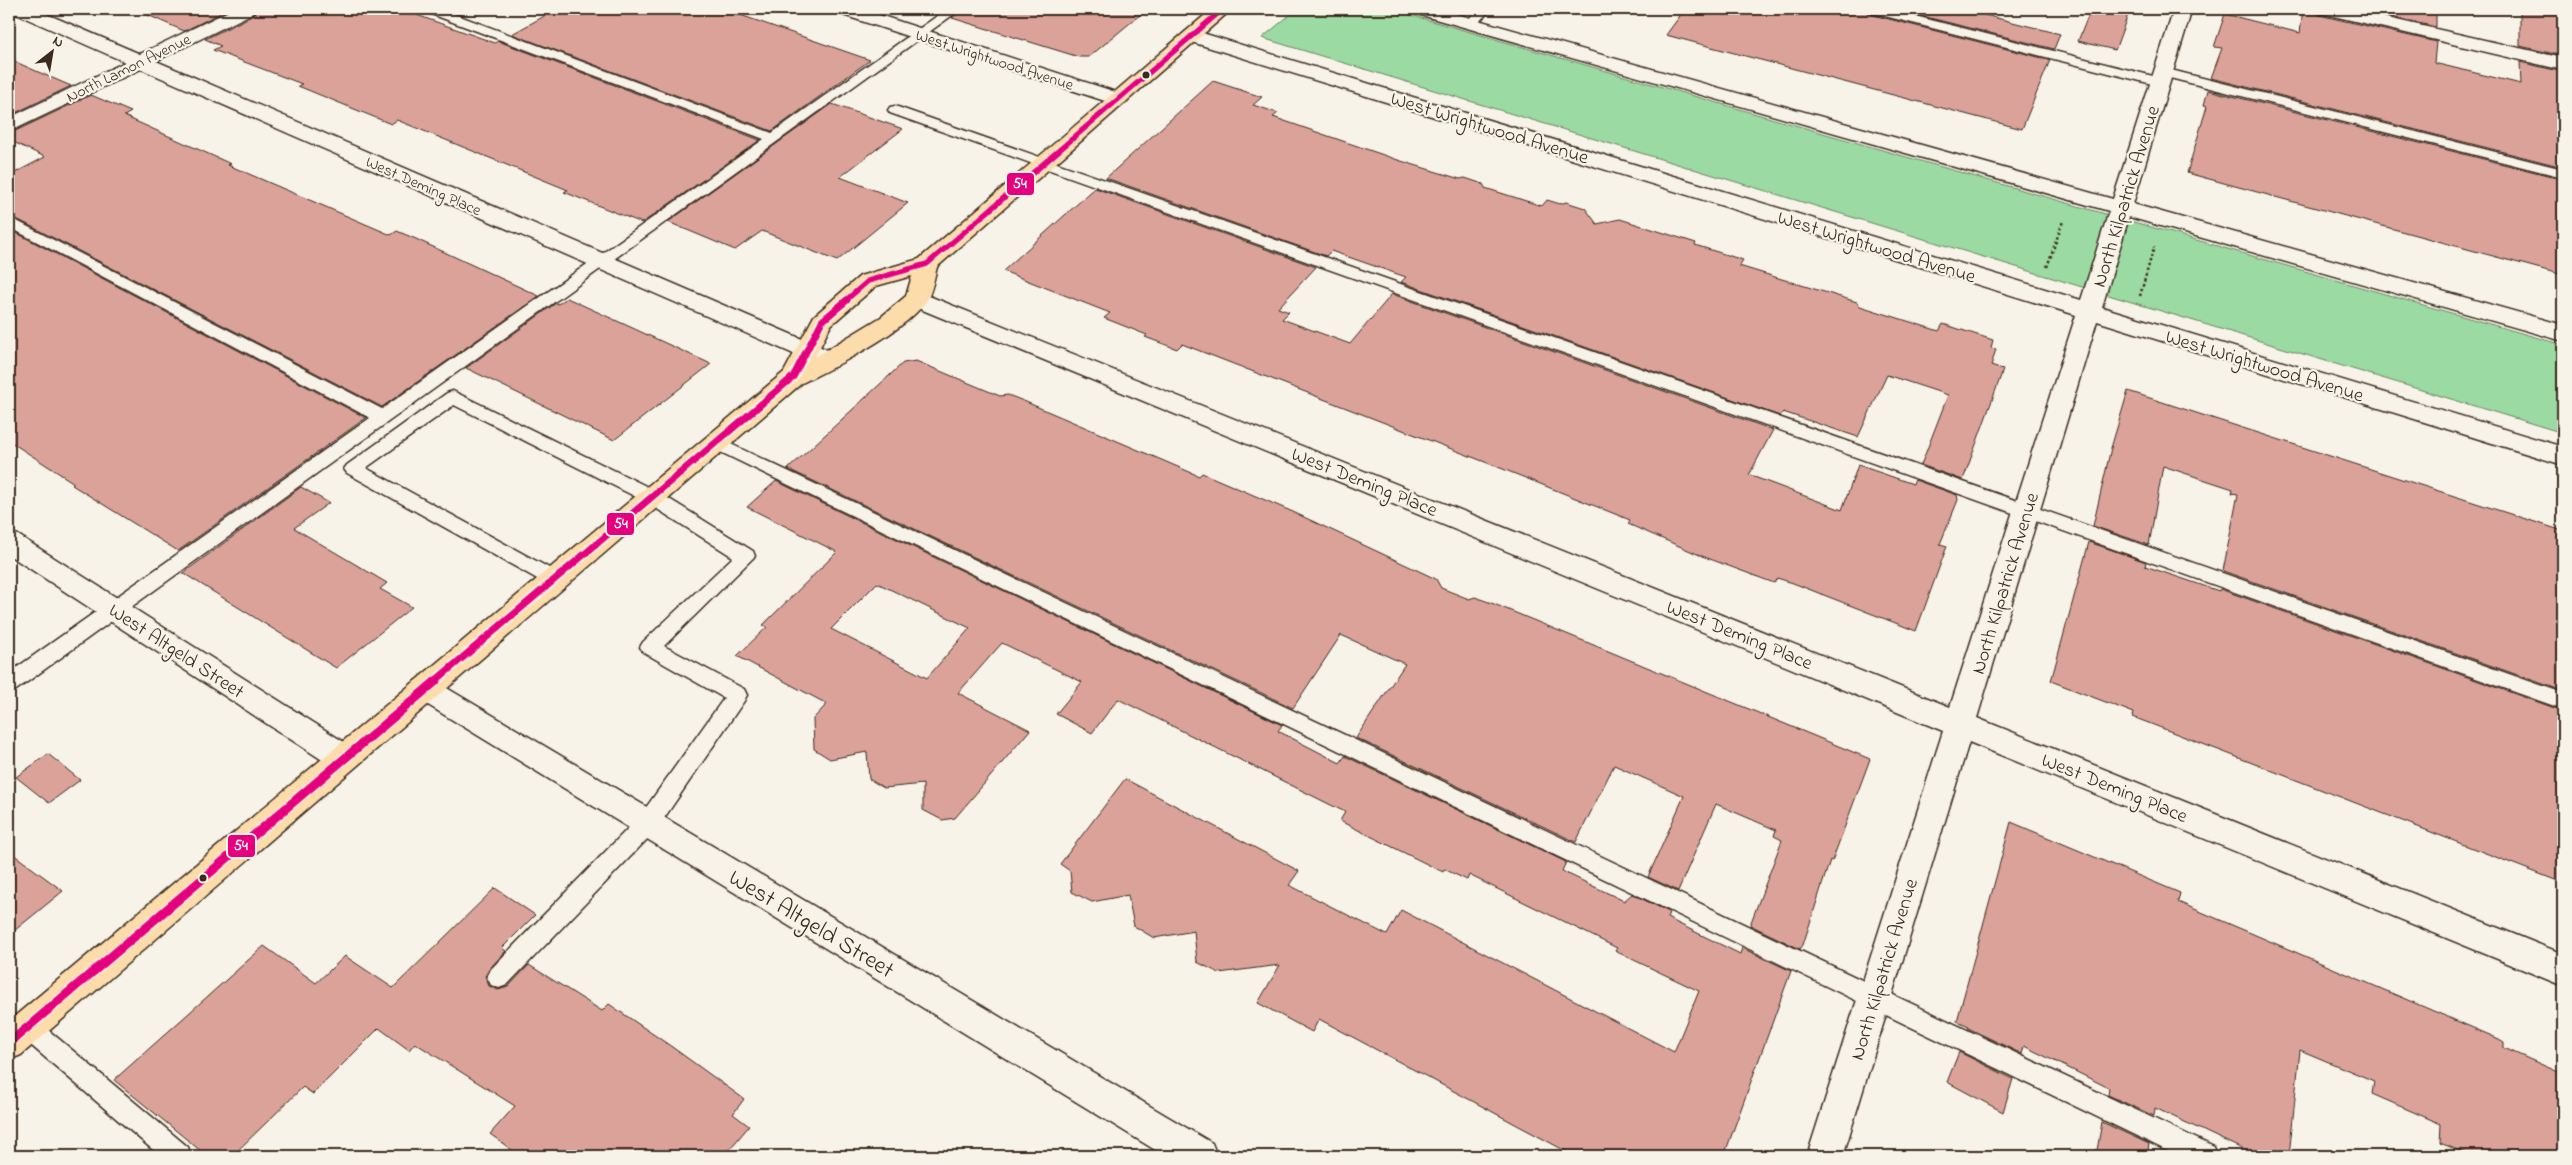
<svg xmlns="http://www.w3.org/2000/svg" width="2572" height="1165" font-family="'Indie Flower',sans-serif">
<rect width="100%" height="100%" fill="#f7f3e8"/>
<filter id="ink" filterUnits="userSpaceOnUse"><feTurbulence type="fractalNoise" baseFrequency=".02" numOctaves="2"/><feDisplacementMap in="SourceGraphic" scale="10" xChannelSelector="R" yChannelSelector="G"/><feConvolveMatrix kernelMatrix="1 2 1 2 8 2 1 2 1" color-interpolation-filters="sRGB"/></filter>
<g filter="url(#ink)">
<!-- green -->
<path fill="#9bdaa2" stroke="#6b8260" d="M1297,9H1390L2563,345V433L1262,38Z"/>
<!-- building -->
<path fill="#dba29a" stroke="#3b2a1e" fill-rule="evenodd" d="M134,9H229L184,31Z
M258,9H400L495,43L498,41L760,140L642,223L564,192L568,190L397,120L391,124L298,86L302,84L213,50L221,46L205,39L254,15Z
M557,9H723L870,60L772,131L512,34Z
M963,9H1147L1089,57H1079L952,18Z
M1685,9H1865L1869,14L2050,60L2022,129L1666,35Z
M1894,9H1961L2060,34L2054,49Z
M2091,9H2130L2115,50L2078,41Z
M2303,9H2314L2319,15L2436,42L2434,63L2521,84L2520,62L2563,72V167L2211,78L2222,48L2214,47L2225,14L2300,33Z
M2355,9H2436V27Z
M2520,9H2563V56L2520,46Z
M9,59L36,71L71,86L9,116Z
M1213,81L1262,97L1253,105L1278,113L1273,117L1398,160L1460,179L1465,178L1483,184L1485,188L1542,206L1547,200L1560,204L1566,202L1585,208L1597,224L1620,219L1696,243L1695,245L1743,260L1739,266L1857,302L1860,306L1939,331L1943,324L1993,340L1991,348L1996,349L1991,366L2003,370L1963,480L1921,465L1948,395L1887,375L1858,437L1783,412L1780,416L1401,282L1406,277L1331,251L1326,256L1106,178Z
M2208,90L2563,179V275L2187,173L2207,106L2204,105Z
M91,95L131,112L124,116L231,164L228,165L391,235L397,231L416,239L539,296L382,407L9,215V176L45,157L9,140V134Z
M832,104L903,129L840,177L908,203L837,261L762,231L735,250L668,222Z
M1095,188L1316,267L1278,308L1289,312L1282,319L1350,344L1392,294L1773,430L1749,475L1842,510L1858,465L1913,484L1915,480L1957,495L1958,500L1940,544L1947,546L1916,631L1793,583L1777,578L1774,583L1702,556L1628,524L1630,520L1503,469L1182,344L1177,349L1145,337L1147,335L1104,318L1110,313L1003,271Z
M9,229L366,418L178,551L72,485L74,483L9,441Z
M567,298L711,364L614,440L466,368L556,303L558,304Z
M916,361L1000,396L1008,395L1026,402L1199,476L1202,473L1293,512L1436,579L1441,588L1469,599L1475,597L1494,604L1870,759L1832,861L1830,860L1803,945L1800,949L1750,925L1782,840L1774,836L1776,830L1716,804L1678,891L1648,877L1684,796L1614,765L1576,842L1356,738L1405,664L1341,635L1293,708L788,469L903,363Z
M2128,391L2563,531V691L2223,571L2238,494L2232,493L2233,489L2163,466L2149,545L2093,526L2111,448Z
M776,481L1282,725L1278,731L1340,763L1345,756L1566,862L1562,871L1624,901L1632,894L1669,912L1667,918L1740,954L1742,948L1791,971L1724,1156H1575L1319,1019L1312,1032L1258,1003L1280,965L1219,973L1197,962L1194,931L1154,938L1134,926L1128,895L1092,902L1072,892L1070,871L1060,864L1125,779L1299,871L1289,885L1387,935L1401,910L1674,1052L1699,991L1615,951L1617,948L1469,875L1467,880L1444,869L1443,872L1340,821L1345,812L1118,699L1092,733L1056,714L1082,682L1002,643L958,693L1030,730L955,818L942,820L923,810V784L884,788L869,779L867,752L830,759L814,749L813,719L827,704L737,656L767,627L763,625L837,552L747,507ZM877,583L970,628L927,678L831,629Z
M301,487L329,503L294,528L387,583L380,589L412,607L336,668L183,573Z
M2089,542L2146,562L2145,566L2219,591L2220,589L2563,711V883L2133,717L2134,713L2051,681Z
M48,754L80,780L49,803L16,777Z
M2011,822L2180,893L2178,902L2499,1039L2504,1042V1048L2563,1074V1156H2473L2440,1143L2441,1124L2372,1094L2374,1081L2300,1050L2289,1156H2257L2155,1108L2154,1116L2108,1095L2109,1088L2024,1046L2022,1054L1968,1028L1969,1026L1957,1021Z
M9,851L63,891L9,935Z
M495,888L535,915L502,948L506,951L490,968L485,976L489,986L498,990L508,987L529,965L602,1011L609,1004L672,1047L744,1099L733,1114L749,1126L724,1156H520L490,1134L515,1106L415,1043L409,1050L379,1028L313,1094L303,1087L232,1156H207L114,1080L264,946L316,983L345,956L393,988Z
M1959,1052L2013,1079L2003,1112L1947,1082Z
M2102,1122L2149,1144L2147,1156H2096Z"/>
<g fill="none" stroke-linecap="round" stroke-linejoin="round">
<!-- lane casing -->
<g stroke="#3b2a1e" stroke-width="3">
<path id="lane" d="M424,9H441L772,133L947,9H961L16,690L9,692V673L370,418L9,227V217L382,409L764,139L426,12Z
M1478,9H1491L1475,26H1467L1465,23Z
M1867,9H1887L2165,79L2167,82L2160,86L1869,12Z
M2163,68L2563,169V177L2158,75L2156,72L2158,69Z
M895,106L2563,693V709L890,113L888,110L890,107Z
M453,391L658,492L753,551L755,556L664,646L744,689L747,695L744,701L656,830L507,985L499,988L491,985L487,977L491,969L640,816L724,698L643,652L640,647L643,642L733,557L646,502L454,405L366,468L562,575L564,580L562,585L555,587L548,585L347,473L344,469L347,465L447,393Z
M716,437L2214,1147L2217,1156H2178L710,447L707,443L710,439Z
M27,1016L35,1019L188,1147L191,1156H160L19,1035L15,1027L19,1019Z"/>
</g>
<!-- street casing -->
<g stroke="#3b2a1e" stroke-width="3">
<path id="street" d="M11,9H35L140,54L233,9H256L253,13L156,61L837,354L841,360L837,366L829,368L821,366L141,69L9,132V118L125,62L14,13Z
M834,9H861L1125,95L1128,99L1125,103H1111L837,13Z
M1411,9H1439L2113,199L2174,9H2192L2133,204L2563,325V341L2129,217L2102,307L2563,447V465L2097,321L1977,718L2563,954V986L1969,742L1843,1156H1807L1943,731L908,304L905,299L908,294L916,292L924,294L1950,707L2076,315L1185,40L1183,36L1185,32H1199L2081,300L2109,211L1414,13Z
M2316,9H2348L2563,58V70L2325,14L2319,13Z
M9,532L18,535L355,749L359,758L355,767L344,771L333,767L9,555Z
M425,677L435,681L1212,1143L1217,1156H1165L415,697L410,689L415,681Z"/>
</g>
<!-- primary casing -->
<g stroke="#3b2a1e" stroke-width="3">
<path id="primary" d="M1212,9H1232L937,267C934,278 932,294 925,303C899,335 838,365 802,383L21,1055L9,1060V1021L784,372L814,316L860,276L919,259ZM912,276L906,296L881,317L815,357L831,325L876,286Z"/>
</g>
<!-- path -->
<path stroke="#3b2a1e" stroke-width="2.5" stroke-dasharray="2.5 2.5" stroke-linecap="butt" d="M2047,267L2063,221
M2140,296L2154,247"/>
<!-- lane -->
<use href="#lane" fill="#f7f3e8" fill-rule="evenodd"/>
<!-- street -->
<use href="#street" fill="#f7f3e8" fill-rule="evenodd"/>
<!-- primary -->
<use href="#primary" fill="#fddcac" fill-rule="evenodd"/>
<!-- bus-1-far2 casing -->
<g stroke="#f7f3e8" stroke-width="8">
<path id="bus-1-far2" d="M845,301L868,281L927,264L1223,9"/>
</g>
<!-- bus-1-far1 casing -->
<g stroke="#f7f3e8" stroke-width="11">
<path id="bus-1-far1" d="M434,682L793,377L822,321L847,300"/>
</g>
<!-- bus-1 casing -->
<g stroke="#f7f3e8" stroke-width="12">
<path id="bus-1" d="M9,1043L436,681"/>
</g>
<!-- bus-1-far2 -->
<use href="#bus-1-far2" stroke="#e5007d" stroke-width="5.5"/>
<!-- bus-1-far1 -->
<use href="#bus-1-far1" stroke="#e5007d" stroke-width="7"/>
<!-- bus-1 -->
<use href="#bus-1" stroke="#e5007d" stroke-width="9"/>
</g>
</g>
<!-- markers -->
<g fill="#3b2a1e" stroke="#f7f3e8" stroke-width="2">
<circle cx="1146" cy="75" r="4.5"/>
<circle cx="203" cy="878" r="4.5"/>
</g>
<g text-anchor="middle" stroke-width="4.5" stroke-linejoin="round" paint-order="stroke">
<!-- far-street labels -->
<g font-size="16" fill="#3b2a1e" stroke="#f7f3e8">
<text transform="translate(995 59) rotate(18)" y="6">West Wrightwood Avenue</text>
<text transform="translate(128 67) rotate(-26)" y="6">North Lamon Avenue</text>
<text transform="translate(424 185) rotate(24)" y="6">West Deming Place</text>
</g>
<!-- street labels -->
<g font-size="20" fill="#3b2a1e" stroke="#f7f3e8">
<text transform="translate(1490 127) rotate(17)" y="7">West Wrightwood Avenue</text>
<text transform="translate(2125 196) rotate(-73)" y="7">North Kilpatrick Avenue</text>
<text transform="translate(1877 246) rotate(17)" y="7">West Wrightwood Avenue</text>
<text transform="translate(2265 365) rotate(17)" y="7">West Wrightwood Avenue</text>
<text transform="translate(1365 481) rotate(22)" y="7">West Deming Place</text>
<text transform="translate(2004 583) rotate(-73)" y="7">North Kilpatrick Avenue</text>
<text transform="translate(1740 634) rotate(22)" y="7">West Deming Place</text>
<text transform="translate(177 650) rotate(33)" y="7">West Altgeld Street</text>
<text transform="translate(2115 787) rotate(22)" y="7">West Deming Place</text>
<text transform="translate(1883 969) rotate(-73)" y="7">North Kilpatrick Avenue</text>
</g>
<!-- near-street labels -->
<g font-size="24" fill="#3b2a1e" stroke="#f7f3e8">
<text transform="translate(812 923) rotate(31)" y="8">West Altgeld Street</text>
</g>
</g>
<g stroke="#f7f3e8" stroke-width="2">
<rect x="1006" y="172" width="29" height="24" rx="5" fill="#e5007d"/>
<rect x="606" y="512" width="29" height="24" rx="5" fill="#e5007d"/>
<rect x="227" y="834" width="29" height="24" rx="5" fill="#e5007d"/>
</g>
<g font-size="14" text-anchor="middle" font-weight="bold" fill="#fff">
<text x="1020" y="188">54</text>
<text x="621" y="528">54</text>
<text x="241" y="850">54</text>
</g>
<!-- margin -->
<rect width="2572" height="1165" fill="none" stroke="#f7f3e8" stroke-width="30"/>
<rect x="15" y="15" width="2542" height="1135" fill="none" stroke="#3b2a1e" stroke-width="2" filter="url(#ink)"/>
<!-- north arrow -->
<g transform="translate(52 52) rotate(31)" stroke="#f7f3e8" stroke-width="4" paint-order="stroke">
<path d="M0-4L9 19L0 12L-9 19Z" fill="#3b2a1e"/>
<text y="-8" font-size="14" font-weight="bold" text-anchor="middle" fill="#3b2a1e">N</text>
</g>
</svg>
